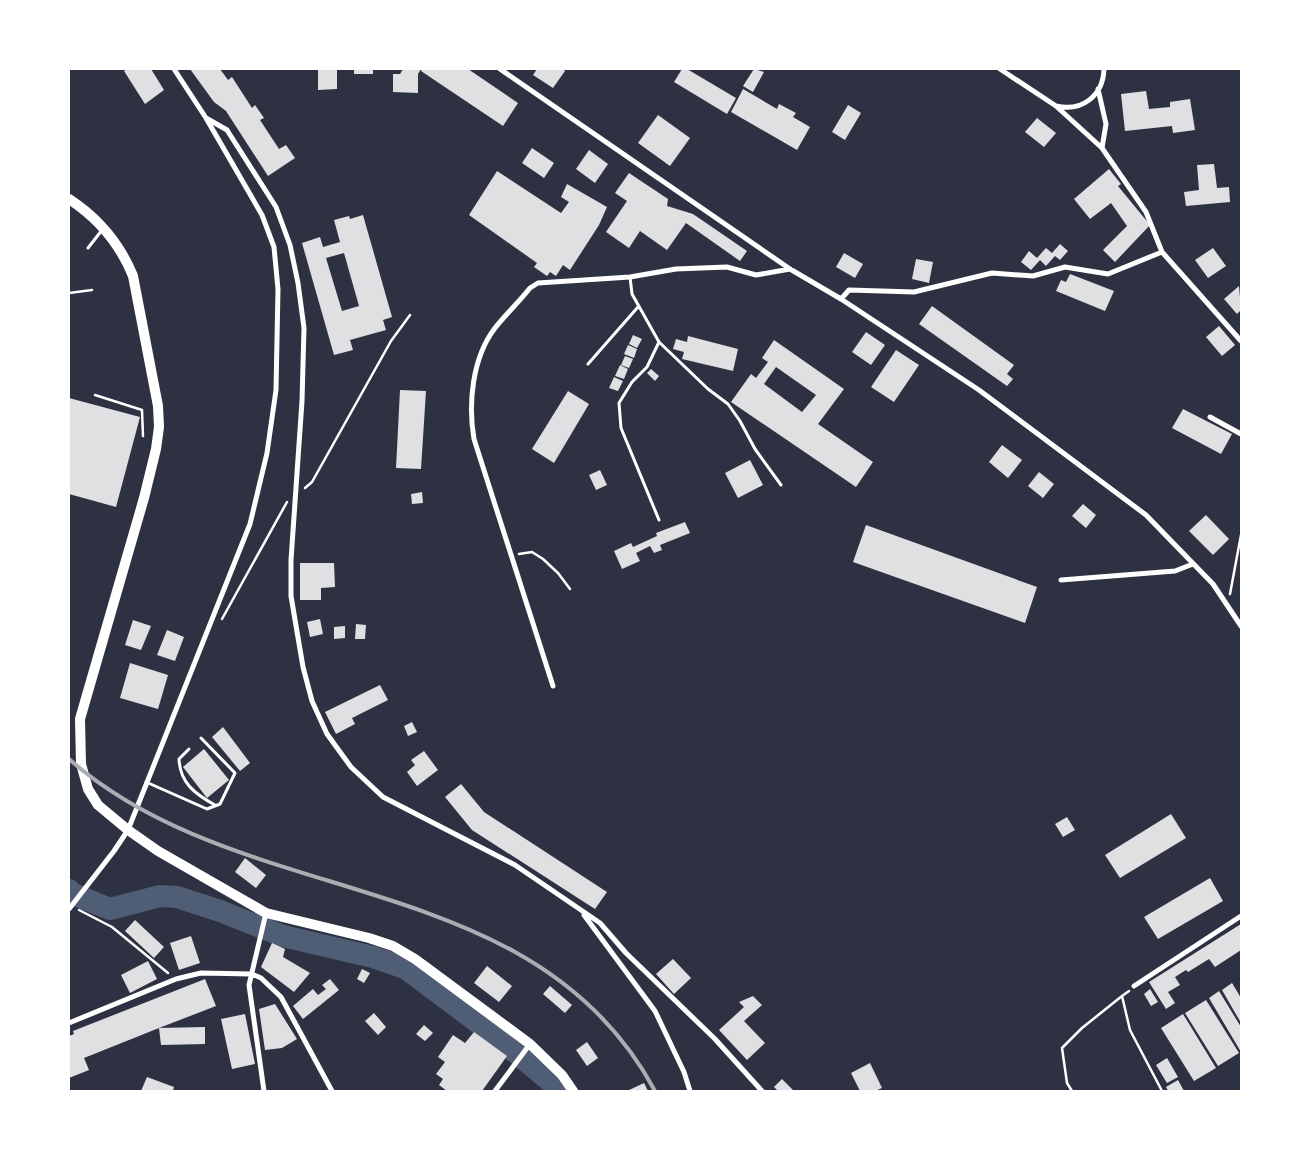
<svg xmlns="http://www.w3.org/2000/svg" width="1310" height="1160" font-family="'Open Sans',sans-serif">
<rect width="100%" height="100%" fill="#2d3142"/>
<g fill="none" stroke-linecap="round" stroke-linejoin="round">
<!-- river -->
<path stroke="#4f5d75" stroke-width="22" d="M69,890L73,894L110,909L160,896L177,897L220,911L283,936L373,957L405,968L492,1033L550,1081L559,1091"/>
</g>
<!-- building -->
<path fill="#e0e0e3" fill-rule="evenodd" d="M128,69H151L164,90L145,104L124,71Z
M190,69H220L228,80L232,77L252,108L255,105L264,118L260,120L279,149L286,145L295,158L268,176L226,111L214,102Z
M318,69H337V89L318,90Z
M354,69H373V74H354Z
M403,69H421L418,74V93L393,92V74H400Z
M422,69H468L518,103L503,126L421,71Z
M537,69H563L565,71L553,88L533,75Z
M682,69H687L736,98L727,114L674,82Z
M754,69L764,72L753,92L743,86Z
M743,89L777,109L779,104L796,113L793,117L810,127L797,150L731,112Z
M1146,91L1149,109L1170,107V102L1190,99L1195,130L1173,133L1172,126L1125,131L1121,94Z
M848,105L861,113L845,140L832,132Z
M658,115L690,138L670,166L638,143Z
M1037,118L1056,133L1044,147L1025,132Z
M532,148L554,163L544,178L522,163Z
M589,150L608,164L595,183L576,169Z
M1214,164L1217,188L1229,187L1230,202L1186,206L1184,192L1199,190L1197,165Z
M1109,169L1121,184L1118,186L1150,225L1115,262L1103,250L1127,226L1111,203L1090,219L1074,199Z
M497,171L561,213L569,202L561,197L567,184L607,207L599,225L570,270L563,265L556,276L550,272L547,276L534,267L537,263L469,215Z
M629,173L668,199L667,206L693,214L747,251L740,261L686,223L667,250L640,231L629,248L606,232L627,201L615,193Z
M363,215L392,317L383,320L386,330L350,340L353,350L334,355L302,243L320,237L323,247L340,242L334,220L349,216L350,219ZM344,253L359,306L342,311L326,258Z
M1060,244L1068,251L1060,260L1055,256L1046,266L1040,260L1031,270L1021,262L1029,251L1037,258L1046,248L1052,253Z
M1213,248L1226,266L1208,278L1195,260Z
M844,253L863,264L855,278L836,267Z
M916,259L933,262L929,283L912,279Z
M1070,274L1114,291L1105,311L1056,291L1061,280L1066,282Z
M1239,286L1241,310L1237,314L1224,299Z
M932,306L1014,365L1007,374L1013,379L1007,386L919,324Z
M1219,326L1235,345L1222,356L1206,337Z
M866,332L885,345L871,365L852,352Z
M633,335L642,339L637,348L629,344Z
M688,336L738,349L733,371L682,359L684,352L673,349L676,339L687,342Z
M774,340L844,389L818,424L873,462L856,487L731,402L751,374L756,378L768,362L762,358ZM776,367L816,395L802,412L764,384Z
M628,345L637,349L634,358L624,354Z
M896,350L919,365L894,402L871,387Z
M625,356L633,359L629,368L621,365Z
M620,365L628,369L624,379L615,376Z
M651,369L659,376L655,381L647,373Z
M614,377L623,381L618,391L609,388Z
M400,390L426,391L421,469L396,468Z
M568,391L589,404L554,463L532,449Z
M69,398L140,417L116,507L69,494Z
M1183,409L1232,434L1221,454L1172,428Z
M1002,445L1022,460L1008,478L989,462Z
M750,460L763,485L738,498L725,473Z
M600,470L607,485L596,490L589,475Z
M1039,472L1054,484L1043,498L1028,486Z
M422,492L423,503L412,504L411,494Z
M1083,504L1096,515L1086,528L1072,516Z
M1206,515L1229,539L1213,555L1189,531Z
M685,522L690,533L660,545L662,550L654,553L650,546L636,553L640,561L622,569L614,551L631,543L633,547L657,536L656,533Z
M866,525L1037,587L1025,623L853,562Z
M300,563H334L335,587L321,588V600H300Z
M320,619L323,634L310,637L307,622Z
M133,620L151,626L141,650L125,645Z
M356,624L366,625L365,639H355Z
M345,626V638L334,639V627Z
M167,630L184,637L175,661L157,655Z
M130,663L168,675L158,709L120,698Z
M380,685L388,700L352,718L355,724L336,734L325,712Z
M412,722L417,732L408,736L404,726Z
M223,727L250,763L240,771L212,737Z
M204,749L229,780L207,798L183,767Z
M424,751L438,770L417,786L407,772L415,765L411,760Z
M461,784L484,812L607,892L595,909L472,830L445,797Z
M1171,814L1186,838L1120,878L1105,855Z
M1067,817L1075,830L1063,837L1055,824Z
M245,858L266,875L256,888L235,872Z
M1210,878L1223,901L1158,939L1144,917Z
M135,920L164,947L154,958L125,931Z
M1241,924V950L1215,967L1209,959L1188,972L1186,970L1175,977L1180,985L1168,992L1175,1003L1166,1009L1149,982Z
M191,936L200,963L179,970L170,943Z
M272,943L285,949L283,957L310,973L294,992L261,967Z
M673,959L691,978L674,994L656,974Z
M148,961L157,979L130,993L121,975Z
M487,966L512,986L499,1002L474,983Z
M362,969L370,973L364,983L357,979Z
M205,979L216,1006L159,1028L205,1027V1044L161,1045L159,1028L84,1058L89,1070L69,1078V1036L74,1034L73,1031Z
M330,979L339,990L303,1019L293,1006L313,989L318,995L326,989L322,985Z
M1232,983L1241,998V1023L1222,990Z
M550,986L572,1005L565,1013L543,994Z
M1150,989L1158,1002L1151,1006L1144,994Z
M1219,991L1241,1027V1052L1209,998Z
M753,996L762,1005L744,1021L765,1043L747,1060L719,1030L744,1007L739,1002Z
M1206,1000L1239,1053L1218,1066L1185,1013Z
M275,1004L297,1039L282,1048L265,1050L259,1009Z
M374,1013L386,1027L378,1035L365,1021Z
M245,1014L255,1064L232,1069L221,1019Z
M1183,1014L1216,1068L1194,1081L1161,1028Z
M424,1025L433,1033L425,1041L416,1034Z
M474,1032L507,1056L482,1091H447L439,1085L443,1079L436,1074L445,1062L438,1057L453,1035L465,1043Z
M587,1042L598,1058L587,1066L576,1050Z
M1167,1058L1178,1077L1167,1083L1156,1065Z
M870,1063L882,1088L875,1091H860L851,1073Z
M147,1077L174,1087L173,1091H141Z
M782,1079L794,1091H778L774,1087Z
M1178,1080L1184,1091H1168L1166,1087Z
M644,1083L648,1091H627Z"/>
<g fill="none" stroke-linecap="round" stroke-linejoin="round">
<!-- path -->
<path stroke="#fff" stroke-width="2.5" d="M69,293L92,290
M95,395L142,410L143,436
M305,488L312,482L391,341L410,315
M519,554L532,552L543,559L558,573L570,589
M1230,594L1241,535
M222,619L287,502
M79,910L112,927L168,973
M1129,991L1122,996L1130,1030L1162,1091
M1072,1091L1067,1083L1062,1048L1082,1028L1122,996"/>
<!-- service -->
<path stroke="#fff" stroke-width="3" d="M88,248L102,230
M630,277L632,294L659,342L647,367L632,382L619,403L621,428L659,520
M659,342L708,389L728,404L740,421L755,449L781,485
M588,364L638,307
M189,749L179,759C180,783 195,794 215,805
M146,782L207,809L220,804L235,773L201,738"/>
<!-- minor -->
<path stroke="#fff" stroke-width="5" d="M500,69L790,269L841,299L979,390L1146,515L1213,584L1241,626
M1000,69L1056,106L1102,148L1146,212L1162,252L1241,341
M1098,89L1106,124L1102,148
M1056,106C1082,112 1103,96 1104,69
M206,118L227,130L276,207L290,245L298,283L304,328L302,401L291,560V596L303,667L312,701L327,734L351,767L383,797L515,865L600,923L626,953L715,1039L762,1091
M841,299L849,290L914,292L992,273L1033,276L1065,267L1108,274L1162,252
M1210,417L1241,434
M1061,580L1175,571L1193,564
M553,686L474,439C468,404 472,358 495,328C506,314 519,302 530,288L538,283L630,277L676,269L727,267L756,275L790,269
M69,909L114,851L128,830L250,524L267,453L276,390L278,289L274,247L262,215L206,118L174,69
M584,915L655,1011L684,1072L690,1091
M1134,986L1241,916
M69,1023L176,979L201,973L252,974L261,978L281,997L332,1091
M264,1091L249,985L266,913
M495,1091L530,1044"/>
<!-- primary -->
<path stroke="#fff" stroke-width="10" d="M69,199C98,218 120,244 133,276L158,406L159,427L156,449L144,498L80,719L81,764L88,789L98,805L128,830L158,851L266,913L369,938L393,946L415,959L530,1044L562,1075L573,1091"/>
<!-- rail -->
<path stroke="#abadb3" stroke-width="4" d="M69,759C243,913 533,863 655,1091"/>
</g>
<!-- border -->
<rect width="1310" height="1160" fill="none" stroke="#ffffff" stroke-width="140"/>
</svg>
